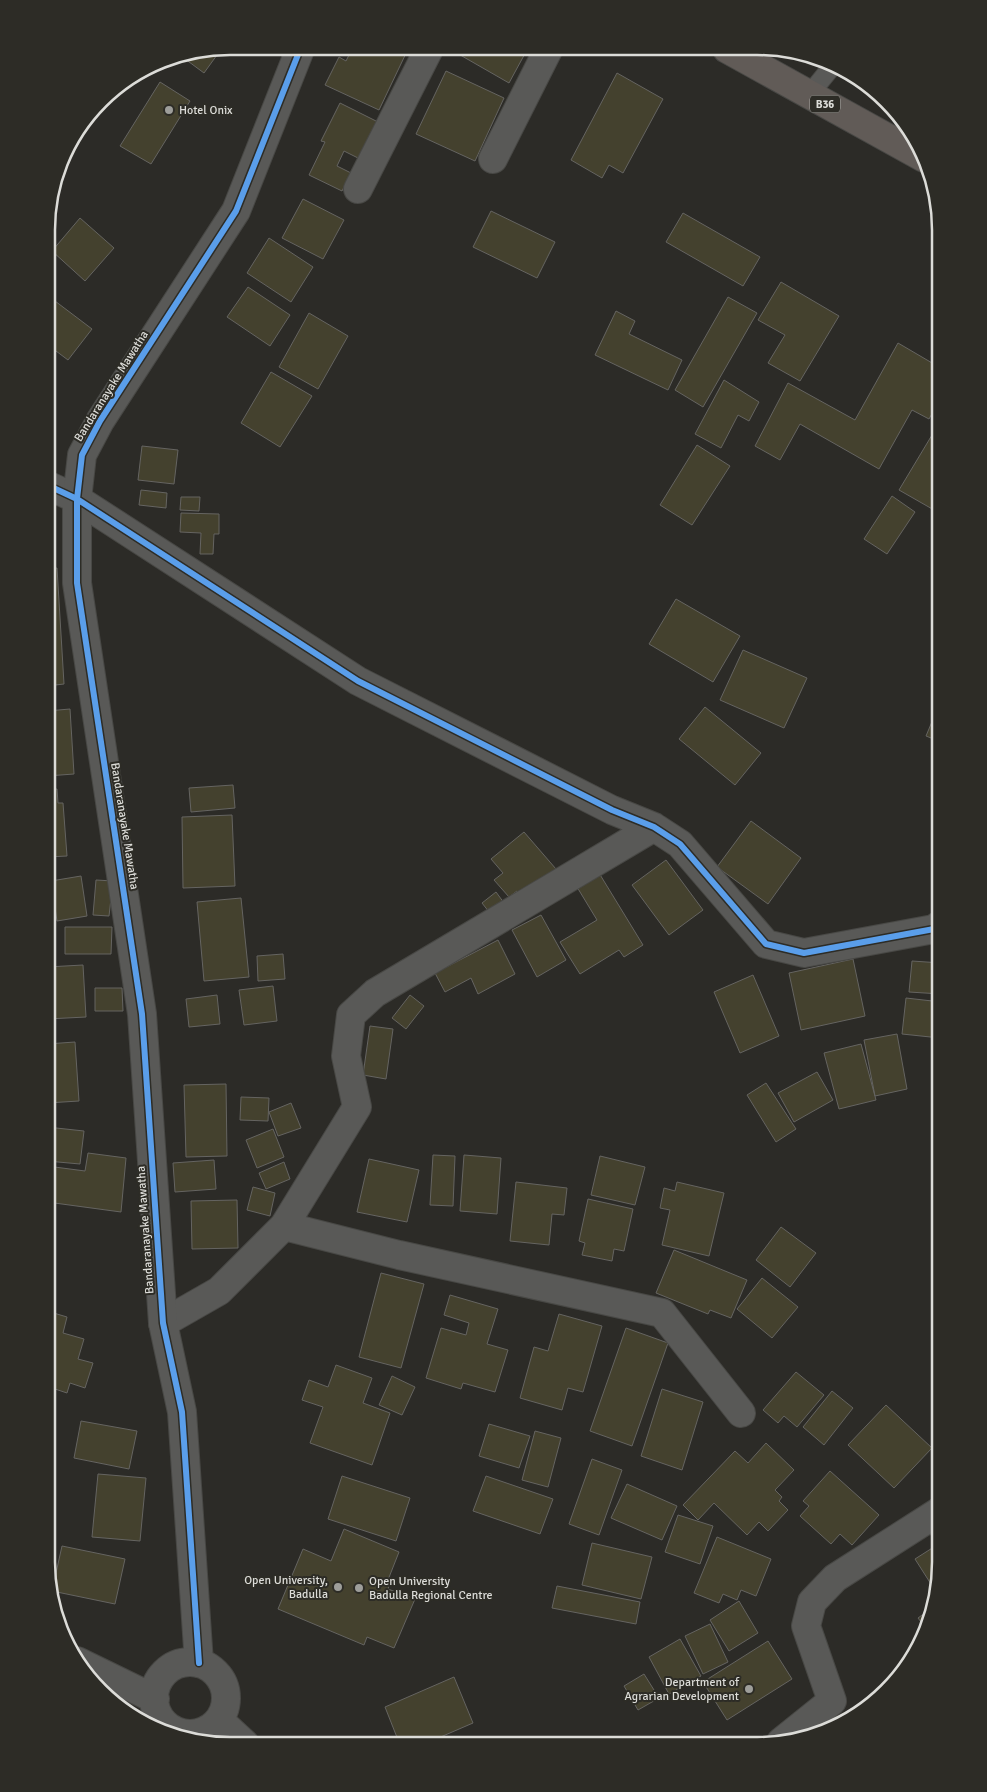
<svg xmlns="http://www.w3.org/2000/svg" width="987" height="1792" font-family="Signika,sans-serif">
<rect width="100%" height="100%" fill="#2c2b27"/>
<!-- building -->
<path fill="#44412e" stroke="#656461" d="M353,47H360L375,54L378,47H409L379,110L325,85L339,57L346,61Z
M222,48L204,73L181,56Z
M448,48H528L509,83Z
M446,71L504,98L475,161L416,134Z
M617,73L663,99L623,173L609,165L602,178L571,160Z
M160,82L190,101L151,164L120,146Z
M340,103L382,124L364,161L344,151L337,166L351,173L342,191L309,175L325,142L321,141Z
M303,199L344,220L323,259L282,238Z
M491,211L555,242L537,278L473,247Z
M683,213L760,257L743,286L666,242Z
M80,218L114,248L85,281L52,251Z
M269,238L313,267L291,302L247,273Z
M781,282L839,316L800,381L768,363L785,335L758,320Z
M248,287L290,315L270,346L227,317Z
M728,297L757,313L703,407L675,390Z
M55,301L92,329L68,360L48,345V311Z
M616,311L635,321L629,334L682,360L668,390L595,355Z
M309,313L348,336L318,389L279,367Z
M898,343L939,367L937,370L941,372V397L929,419L912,410L879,469L800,424L780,460L755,446L788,383L855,420Z
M271,372L312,396L280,447L241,423Z
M724,380L759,402L749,421L738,415L721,448L695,434Z
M941,420V514L899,490Z
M697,445L730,466L692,525L660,505Z
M142,446L178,450L174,484L138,480Z
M141,490L167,493L166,508L139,505Z
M892,496L915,512L887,554L864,539Z
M181,497H200L199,511L180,510Z
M181,513L219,514V534H214L213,554H200L201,533L180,532Z
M57,568L64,684L47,686V569Z
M676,599L740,636L713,682L649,644Z
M743,650L807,678L784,728L720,700Z
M941,700V742L926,736Z
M705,707L761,753L735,785L679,739Z
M70,709L74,774L47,776V711Z
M233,785L235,808L191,812L189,788Z
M57,789L58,803H63L67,856L47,857V790Z
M232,815L235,886L183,888L182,817Z
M751,821L801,858L768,904L717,867Z
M524,832L556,869L523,898L517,891L509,897L494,880L503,873L491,859Z
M666,860L703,910L669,935L632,885Z
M599,873L643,945L624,957L619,950L580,974L560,942L597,920L577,887Z
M81,876L87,916L57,921L51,881Z
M96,880L113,881L109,916L93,915Z
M496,892L507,907L493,917L482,903Z
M241,898L249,977L204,981L197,902Z
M541,915L566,960L537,977L512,930Z
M65,927H112L111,954H65Z
M498,940L515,974L478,994L471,978L445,992L435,973Z
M283,954L285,979L258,981L257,956Z
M853,959L865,1016L801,1030L789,973Z
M912,961L941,963V994L909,992Z
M83,965L86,1017L47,1019V967Z
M753,975L779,1036L740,1053L714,992Z
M273,986L277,1021L244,1025L239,990Z
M95,988H122L123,1011H95Z
M217,995L220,1024L189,1027L186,999Z
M410,995L424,1006L406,1029L392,1018Z
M906,998L941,1002L940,1038L902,1034Z
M370,1026L393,1029L386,1079L363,1075Z
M897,1034L907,1089L875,1096L864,1040Z
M75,1042L79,1101L47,1103V1044Z
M861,1044L876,1100L839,1109L824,1053Z
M817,1072L833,1100L794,1122L778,1093Z
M766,1083L796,1129L776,1142L747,1095Z
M226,1084L227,1156L186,1157L184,1085Z
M241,1097L269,1098L268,1121L240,1120Z
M291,1103L301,1128L278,1136L269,1112Z
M47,1127L84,1131L80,1164L47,1161Z
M273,1129L284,1157L257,1168L246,1140Z
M88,1153L126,1158L121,1212L47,1202V1166L85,1171Z
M433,1155L455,1156L453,1206L430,1205Z
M464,1155L501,1158L497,1214L460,1211Z
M600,1156L645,1167L635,1205L591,1195Z
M369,1159L419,1170L407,1222L357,1212Z
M214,1160L216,1189L175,1192L173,1163Z
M284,1162L290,1179L266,1189L259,1173Z
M516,1182L567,1188L564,1215L552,1214L549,1245L510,1241Z
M677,1182L724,1193L709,1256L662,1245L670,1210L660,1208L664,1188L675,1191Z
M253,1187L275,1193L270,1216L247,1210Z
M588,1199L633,1209L624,1251L614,1249L612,1261L582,1255L585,1243L579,1241Z
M237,1200L238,1248L192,1249L191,1201Z
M781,1227L816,1253L790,1287L756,1260Z
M674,1250L747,1280L731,1318L710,1310L708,1314L656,1293Z
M381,1273L424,1284L401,1368L359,1357Z
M762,1278L798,1307L772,1338L737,1309Z
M450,1295L498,1309L487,1344L508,1350L495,1392L463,1383L461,1389L426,1378L441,1328L466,1335L469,1323L444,1315Z
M47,1311L67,1317L63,1333L84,1339L78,1359L93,1363L85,1388L70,1383L67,1393L46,1386Z
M559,1314L602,1326L583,1392L568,1388L562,1410L520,1398L534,1347L548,1351Z
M626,1328L668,1343L632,1446L590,1431Z
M336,1365L372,1378L363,1403L390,1413L372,1465L310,1443L323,1407L302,1400L309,1380L328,1387Z
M796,1372L824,1395L797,1427L784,1416L778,1423L763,1410Z
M392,1376L415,1387L402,1415L379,1405Z
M940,1381V1395L934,1386Z
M662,1389L703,1402L682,1470L641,1456Z
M832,1391L853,1408L824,1445L803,1427Z
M886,1405L932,1448L894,1488L848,1445Z
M81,1421L137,1431L129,1469L74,1458Z
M489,1424L530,1436L519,1468L479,1456Z
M535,1431L561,1438L548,1487L522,1480Z
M766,1443L794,1470L775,1490L782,1497L779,1501L788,1510L768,1531L759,1522L747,1535L714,1503L698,1520L683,1505L735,1451L748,1463Z
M592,1459L622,1470L599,1535L569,1524Z
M830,1471L879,1515L852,1545L840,1534L831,1544L800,1516L809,1506L803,1501Z
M98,1474L146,1478L140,1541L92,1537Z
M342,1476L410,1498L396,1541L328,1519Z
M486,1476L553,1499L540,1534L473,1511Z
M627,1484L677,1506L662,1540L611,1518Z
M678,1515L713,1526L700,1564L665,1552Z
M940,1523V1574L936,1592L915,1559L937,1545L928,1530Z
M344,1529L399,1552L386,1585L389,1586L388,1589L415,1599L394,1648L367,1637L364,1645L278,1609L303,1549L331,1561Z
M717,1537L771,1559L756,1596L741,1590L737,1600L723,1594L719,1603L694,1593Z
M592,1543L652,1557L641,1599L582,1585Z
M62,1546L125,1559L115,1604L52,1591Z
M557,1586L640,1602L636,1624L552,1608Z
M739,1601L758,1633L729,1651L710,1620Z
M933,1607L927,1630L918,1618Z
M710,1624L728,1662L703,1674L685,1636Z
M680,1639L701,1676L669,1694L649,1657Z
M768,1641L792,1679L727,1720L703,1682Z
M644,1674L659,1698L638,1710L624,1686Z
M454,1677L473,1723L422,1745H400L385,1707Z
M549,1738L559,1745H544Z"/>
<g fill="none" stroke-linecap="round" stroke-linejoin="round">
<!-- service casing -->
<g stroke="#484845" stroke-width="20">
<path id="service" d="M809,95L834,64"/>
</g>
<!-- minor casing -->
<g stroke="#484845" stroke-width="30">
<path id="minor" d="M493,159L549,48
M358,189L430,47
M47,485L77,499L358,681L612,810L654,827L680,844L766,944L804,953L934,929L941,924
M284,1226L399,1255L662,1313L741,1413
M163,1323L219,1291L284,1226L357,1107L346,1056L351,1015L375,993L654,827
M781,1742L832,1701L806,1626L812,1602L835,1578L940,1511"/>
</g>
<!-- tertiary casing -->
<g stroke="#484845" stroke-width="30">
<path id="tertiary" d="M199,1663L182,1412L163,1323L142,1014L77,583V499L82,455L100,421L236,211L301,47"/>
</g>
<!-- secondary casing -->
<g stroke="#484845" stroke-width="30">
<path id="secondary" d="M77,1661L155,1699
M154 1698a36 36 0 1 1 72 0a36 36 0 1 1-72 0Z
M219,1720L245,1744"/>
</g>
<!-- primary casing -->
<g stroke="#484845" stroke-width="30">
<path id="primary" d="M727,49L924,158"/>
</g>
<!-- service -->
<use href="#service" stroke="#595957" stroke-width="18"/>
<!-- minor -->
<use href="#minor" stroke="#595957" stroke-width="28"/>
<!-- tertiary -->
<use href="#tertiary" stroke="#595957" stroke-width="28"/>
<!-- secondary -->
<use href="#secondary" stroke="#595957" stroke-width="28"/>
<!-- primary -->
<use href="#primary" stroke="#615b57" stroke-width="28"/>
<!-- cycleway casing -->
<g stroke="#2d2c26" stroke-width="9">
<path id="cycleway" d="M47,485L77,499L358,681L612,810L654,827L680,844L766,944L804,953L934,929L941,924
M199,1663L182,1412L163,1323L142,1014L77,583V499L82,455L100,421L236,211L301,47"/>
</g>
<!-- cycleway -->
<use href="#cycleway" stroke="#5a9eea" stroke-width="6"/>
</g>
<!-- markers -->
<g fill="#9e9e9a" stroke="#2d2c26" stroke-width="2">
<circle cx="169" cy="110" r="5"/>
<circle cx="338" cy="1587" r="5"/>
<circle cx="359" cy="1588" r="5"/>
<circle cx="749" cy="1689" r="5"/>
</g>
<g text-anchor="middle" stroke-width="4" stroke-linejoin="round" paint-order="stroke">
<!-- shield labels -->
<rect fill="#2d2c26" stroke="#a8a7a3" stroke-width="1" x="810" y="95.5" width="30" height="17" rx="4"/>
<g font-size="11" font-weight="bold" fill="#dcdcd8">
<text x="825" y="108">B36</text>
</g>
<!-- poi labels -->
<g font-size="12" fill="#dcdcd8" stroke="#2d2c26" text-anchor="start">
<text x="179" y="114">Hotel Onix</text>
<text x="328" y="1584" text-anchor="end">Open University,<tspan x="328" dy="14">Badulla</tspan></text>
<text x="369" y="1585">Open University<tspan x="369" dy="14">Badulla Regional Centre</tspan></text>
<text x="739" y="1686" text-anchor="end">Department of<tspan x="739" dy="14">Agrarian Development</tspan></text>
</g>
<!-- street labels -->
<g font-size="12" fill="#dcdcd8" stroke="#2d2c26">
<text transform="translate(111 386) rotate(-58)" y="4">Bandaranayake Mawatha</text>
<text transform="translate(125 826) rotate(81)" y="4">Bandaranayake Mawatha</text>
<text transform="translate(145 1230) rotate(-94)" y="4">Bandaranayake Mawatha</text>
</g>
</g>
<!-- crop -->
<path d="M0 0H987V1792H0ZM230 55H757A175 175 0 0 1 932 230V1562A175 175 0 0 1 757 1737H230A175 175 0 0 1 55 1562V230A175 175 0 0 1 230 55Z" fill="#2d2c26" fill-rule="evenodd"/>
<path fill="none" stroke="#dcdcd8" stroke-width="2.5" d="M230 55H757A175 175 0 0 1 932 230V1562A175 175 0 0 1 757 1737H230A175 175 0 0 1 55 1562V230A175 175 0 0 1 230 55Z"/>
</svg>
